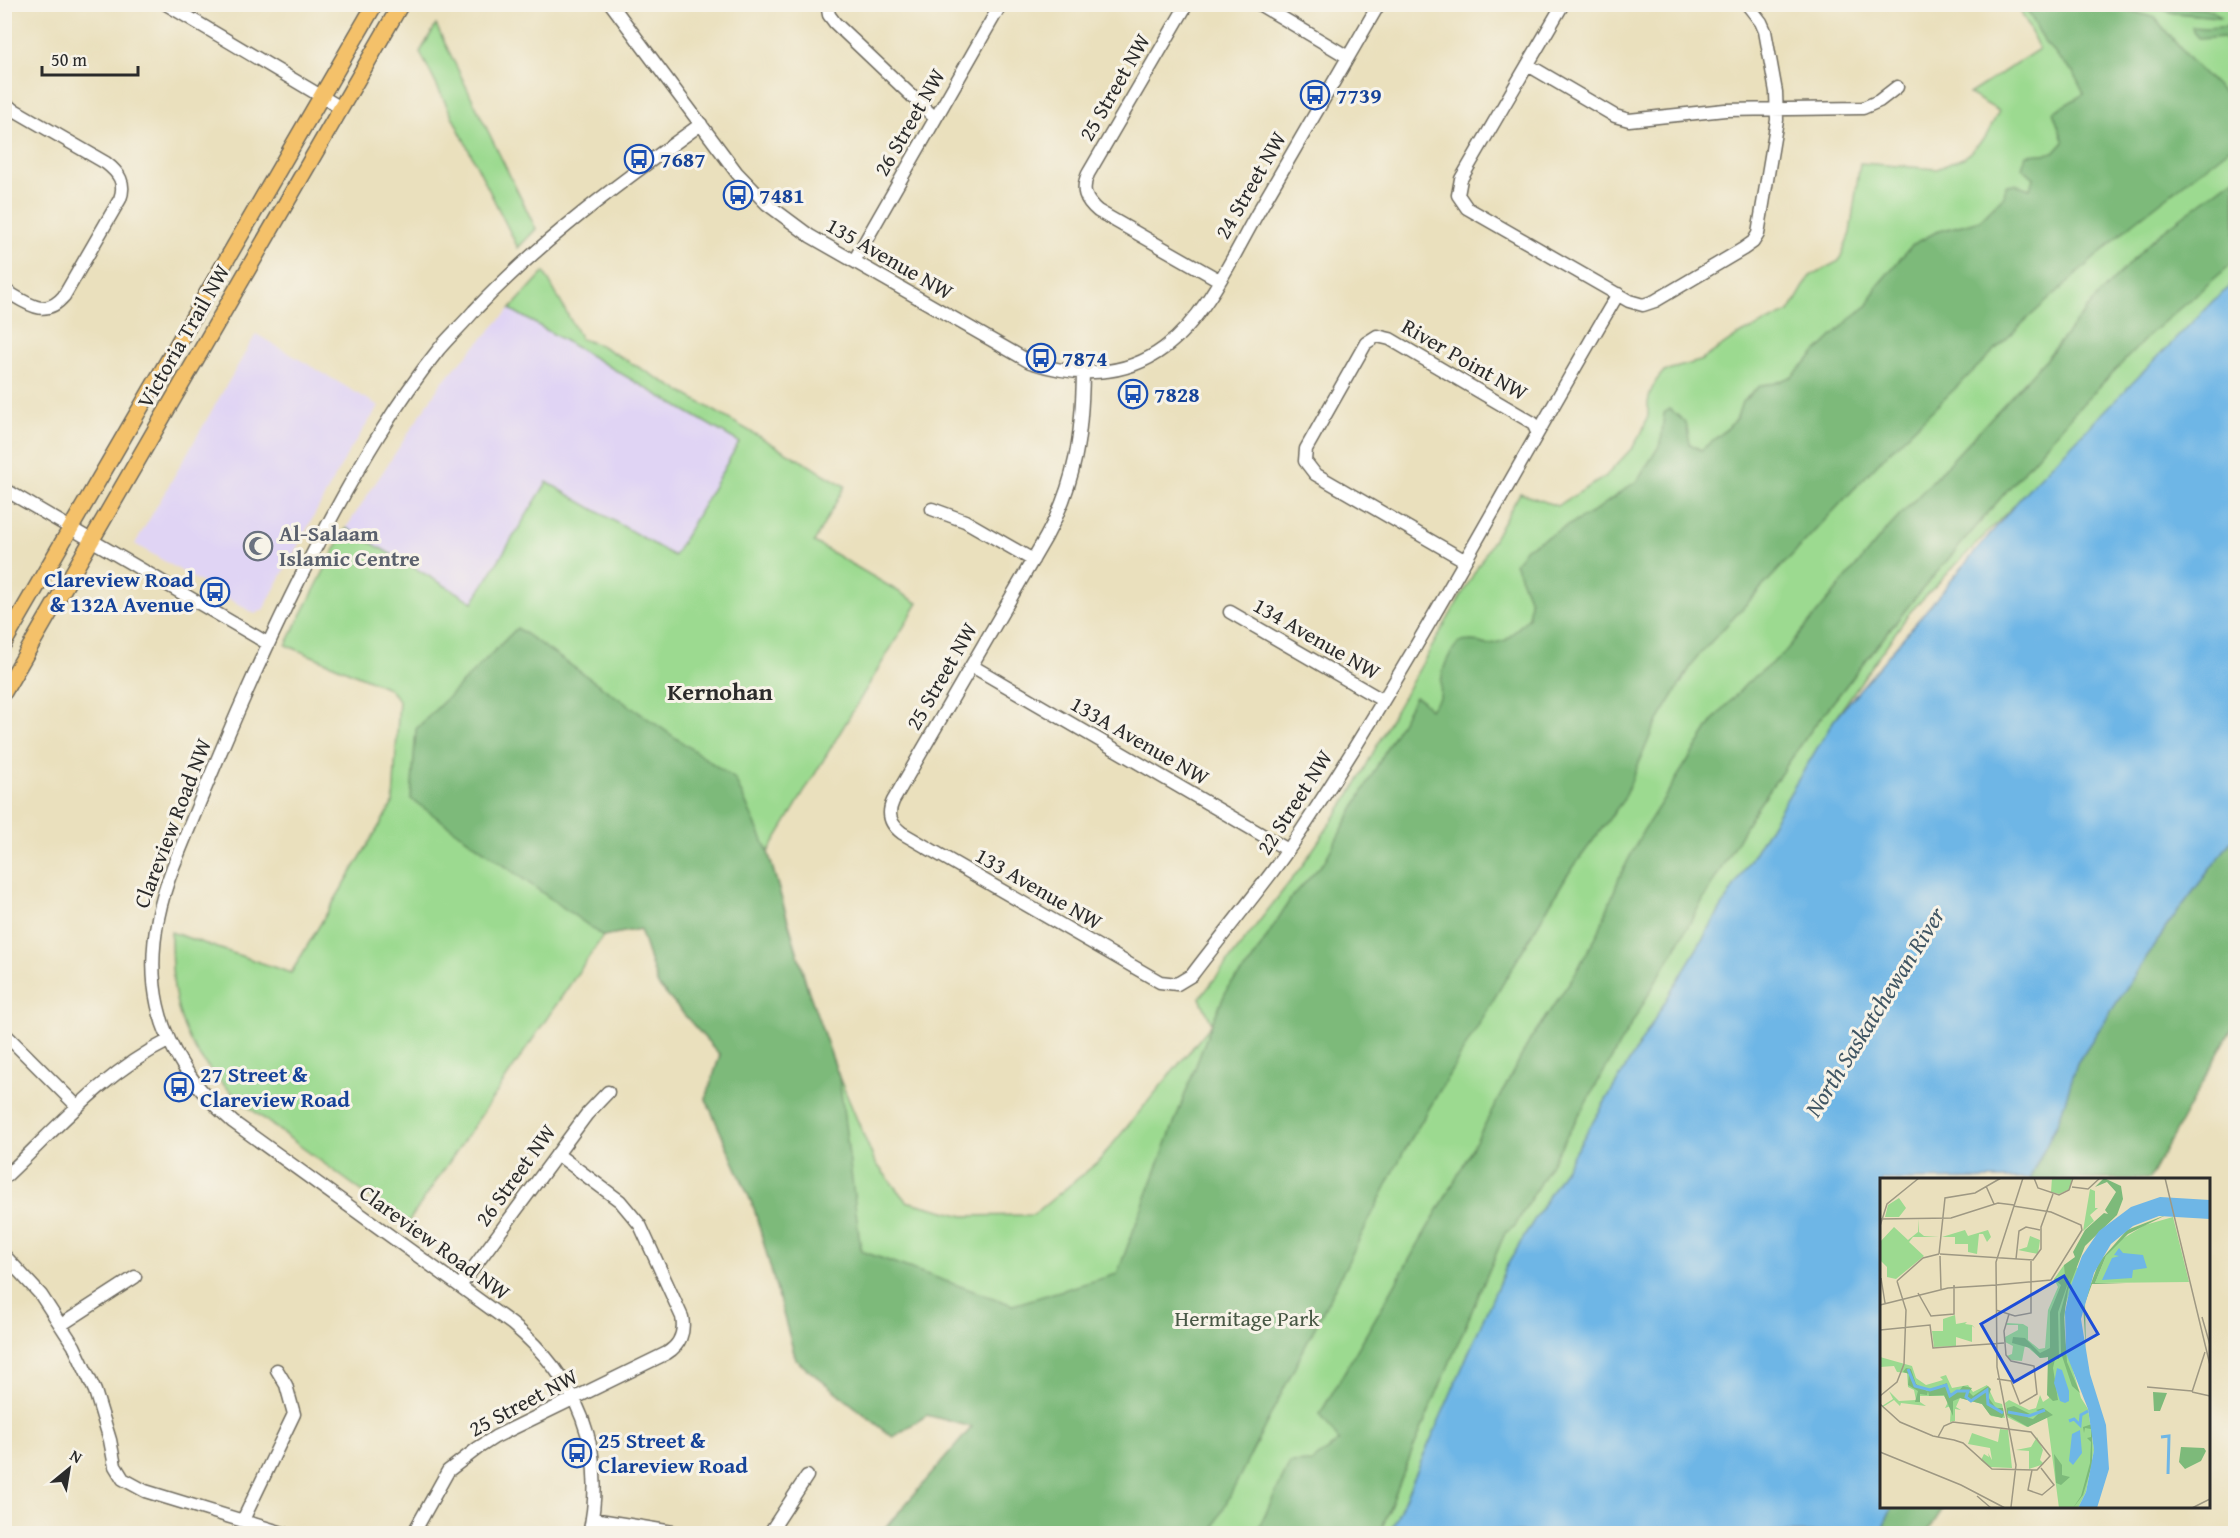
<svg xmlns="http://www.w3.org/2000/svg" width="2240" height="1538" font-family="'Gentium Book Plus',serif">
<rect width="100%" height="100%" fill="#f7f3e8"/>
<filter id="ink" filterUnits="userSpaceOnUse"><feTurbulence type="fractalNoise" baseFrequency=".0167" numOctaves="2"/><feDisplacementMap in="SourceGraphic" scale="12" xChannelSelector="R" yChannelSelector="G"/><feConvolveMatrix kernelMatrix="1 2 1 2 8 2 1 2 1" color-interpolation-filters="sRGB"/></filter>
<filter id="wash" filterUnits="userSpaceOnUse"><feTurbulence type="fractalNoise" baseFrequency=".008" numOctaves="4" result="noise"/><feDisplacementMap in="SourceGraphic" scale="24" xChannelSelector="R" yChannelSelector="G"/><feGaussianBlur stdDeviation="1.35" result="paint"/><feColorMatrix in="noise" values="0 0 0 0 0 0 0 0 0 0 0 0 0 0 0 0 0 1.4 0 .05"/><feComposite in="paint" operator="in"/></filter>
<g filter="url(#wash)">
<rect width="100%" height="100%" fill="#eae0bd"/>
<!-- built -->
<path fill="#e0d4f4" d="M510,309L739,442L675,556L547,482L474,603L346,528L442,382Z
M256,334L379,406L348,453L263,610L255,614L135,544Z"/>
<!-- green -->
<path fill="#9cda90" stroke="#64825e" stroke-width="1.5" d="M2018,5H2235V283L2214,300L1910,612L1834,720L1506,1267L1390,1533H881L972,1427L927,1415L893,1437L796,1360L754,1208L706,1099L720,1055L658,985L640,929L603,936L407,1224C371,1198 336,1172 300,1146C263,1118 222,1091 196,1051C173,1015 171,973 171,932L291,973L393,803L399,700L388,688L286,645L346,528L473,602L547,482L674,556L739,442L510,309L544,272L581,339L600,345L845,486L814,542L918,603L768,852L809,992L839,1077L875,1162L906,1201L964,1216L1033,1215L1098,1162L1212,1024L1200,998L1302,866L1356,785L1394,713L1520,493L1557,506L1605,477L1633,447L1642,432L1648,416V402L1651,391L1656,381L1664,371L1700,361L1737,336L1789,312L1810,276L1839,261L1850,233L1860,163L1937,169L1965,157L1986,136L1999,111L1969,94L2039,49Z
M436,25L536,229L518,248L420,52Z"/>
<!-- forest -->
<path fill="#7dba7a" stroke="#547252" stroke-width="1.5" d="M2025,5H2116L2125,9L2155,18L2190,60L2235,104V144L2133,223L2025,321L1882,459L1696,658L1653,729L1624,799L1566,877L1404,1151L1211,1533H881L972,1427L927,1415L893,1437L796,1360L754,1208L706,1099L720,1055L658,985L640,929L603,936L411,799L416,729L517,628L735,779L768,852L807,987L839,1077L861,1251L1013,1305L1117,1274L1212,1023L1228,987L1250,964L1291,898L1324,862L1415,697L1422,700L1430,709L1440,698C1441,674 1443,661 1459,642L1473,641L1487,645L1506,640L1529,617L1530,601L1515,563L1526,548L1593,512L1638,480L1661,443L1664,413L1670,409L1686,423L1690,444L1701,450L1728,428L1737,417L1742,402L1761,385L1776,383L1792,376L1851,318L1868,305L1877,286L1912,245L1936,232L1980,220L2004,196L2006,185L2015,184L2030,189L2033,178L2022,168L2026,155L2054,153L2064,142L2053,112L2084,94L2073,72L2045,43Z
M2146,5H2187L2189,7L2213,10L2220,17L2174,13Z
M2235,26V54L2223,37L2199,39L2193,32L2192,27L2205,28Z
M2235,177V261L2151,333L2072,415L1914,599L1812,729L1752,815L1515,1226L1505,1233L1413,1449L1380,1533H1256L1290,1463L1312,1462L1339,1441L1320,1414L1453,1184L1530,1040L1573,977L1599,931L1619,878L1643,831L1714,719L1746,684L1784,653L1882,535L2044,361L2097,297L2155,237Z
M2235,836V1023L2149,1179L2029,1180L2060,1117L2077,1063L2167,926Z
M1892,1507H1944L1927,1533L1880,1534Z"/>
<!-- water -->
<path fill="#6eb6e6" stroke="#4c7088" stroke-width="1.5" d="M2235,283V836L2167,926L2077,1063L2060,1117L2029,1179L1882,1180V1506L1892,1507L1880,1533H1390L1506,1267L1834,720L2028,489L2214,300Z"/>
</g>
<g filter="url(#ink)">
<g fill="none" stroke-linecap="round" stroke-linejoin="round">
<!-- minor casing -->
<g stroke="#6e6a5e" stroke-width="15">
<path id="minor" d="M166,4L341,108
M611,4L737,173L767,204L810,236L1030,362C1075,377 1124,378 1164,348C1206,317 1232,258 1257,214C1298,144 1338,74 1379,4
M827,4L829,15L835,23L935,118
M1187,4L1088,174C1081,190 1085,200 1098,211L1219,280
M1259,4L1348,57
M1563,4L1461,179L1458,195L1467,208L1629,301L1643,305L1655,301L1743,249L1753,242L1758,234L1777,120L1776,92L1765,31L1761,22L1747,4
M1528,65L1615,116L1629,120L1725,110L1863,108L1879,101L1897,87
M4,104L106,163C119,173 126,183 120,199L64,296C44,320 26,302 4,290
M854,261L1001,4
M1083,373C1082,434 1076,483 1046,537L893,801C887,814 890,824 902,833L1160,982L1177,984L1192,975C1231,923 1274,874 1309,819C1420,650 1515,468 1618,294
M4,489L267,643
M932,509L965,521L1033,560
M1464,560L1315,474L1305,461L1306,449L1366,343L1377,336L1390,339L1533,423L1537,432
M1230,612L1382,700
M972,666L1288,850
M4,1033L78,1107
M4,1178C56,1129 103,1073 168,1041
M4,1255L41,1295L74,1346L95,1391L110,1440L115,1466L123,1479L145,1491L286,1534
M460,1286L587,1114L608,1092
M61,1325L135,1277
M593,1519L685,1534
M243,1520L294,1414L286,1385L277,1370
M413,1534L448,1471L478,1448L495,1437L667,1353C680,1345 685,1332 682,1317L640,1225L620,1201L557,1154
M589,1534C608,1450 577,1378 512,1324L233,1122C150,1051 135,967 173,867C220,751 268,636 327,526C360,464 395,404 439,349C450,336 463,324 474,311C542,239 621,182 701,124
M769,1534L807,1476"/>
</g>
<!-- major casing -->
<g stroke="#6e6a5e" stroke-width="18">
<path id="major" d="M4,643L375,4
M4,692L401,4"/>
</g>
<!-- minor -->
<use href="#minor" stroke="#fff" stroke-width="12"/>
<!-- major -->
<use href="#major" stroke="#f4c16b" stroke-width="15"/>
</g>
</g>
<!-- icons -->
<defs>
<g id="bus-ring" transform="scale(1.5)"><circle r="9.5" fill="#f7f3e8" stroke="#1a4fb4" stroke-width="1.5"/><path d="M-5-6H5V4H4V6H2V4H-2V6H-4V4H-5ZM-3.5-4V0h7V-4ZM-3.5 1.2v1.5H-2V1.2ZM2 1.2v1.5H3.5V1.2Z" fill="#1a4fb4"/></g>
<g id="mosque-ring" transform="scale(1.5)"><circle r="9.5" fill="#f7f3e8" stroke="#6b7280" stroke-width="1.5"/><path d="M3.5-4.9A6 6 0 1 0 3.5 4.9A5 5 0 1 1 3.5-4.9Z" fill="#6b7280"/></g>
</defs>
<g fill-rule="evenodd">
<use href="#bus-ring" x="1315" y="95"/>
<use href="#bus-ring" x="639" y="159"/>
<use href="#bus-ring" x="738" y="195"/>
<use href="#bus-ring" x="1041" y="358"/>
<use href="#bus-ring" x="1133" y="394"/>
<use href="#mosque-ring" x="258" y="546"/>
<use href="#bus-ring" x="215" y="592"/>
<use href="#bus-ring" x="179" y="1087"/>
<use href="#bus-ring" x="577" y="1453"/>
</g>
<g text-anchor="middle" stroke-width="6" stroke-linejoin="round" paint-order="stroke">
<!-- street labels -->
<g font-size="22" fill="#2b2b2b" stroke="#f7f3e8">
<text transform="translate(1114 87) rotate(-60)" y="8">25 Street NW</text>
<text transform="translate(909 122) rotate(-60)" y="8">26 Street NW</text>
<text transform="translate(1250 185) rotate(-60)" y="8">24 Street NW</text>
<text transform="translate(890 258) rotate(30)" y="8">135 Avenue NW</text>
<text transform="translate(183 336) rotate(-60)" y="8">Victoria Trail NW</text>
<text transform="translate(1465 359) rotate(30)" y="8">River Point NW</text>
<text transform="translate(1317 638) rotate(30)" y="8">134 Avenue NW</text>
<text transform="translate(941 676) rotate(-60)" y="8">25 Street NW</text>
<text transform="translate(1140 740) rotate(30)" y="8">133A Avenue NW</text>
<text transform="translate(1294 802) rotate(-57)" y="8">22 Street NW</text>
<text transform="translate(172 823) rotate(-69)" y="8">Clareview Road NW</text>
<text transform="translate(1039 888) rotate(30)" y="8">133 Avenue NW</text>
<text transform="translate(515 1175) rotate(-54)" y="8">26 Street NW</text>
<text transform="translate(435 1242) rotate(36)" y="8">Clareview Road NW</text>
<text transform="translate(523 1402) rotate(-28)" y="8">25 Street NW</text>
</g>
<!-- transit labels -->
<g font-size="22" font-weight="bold" fill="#164399" stroke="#f7f3e8" text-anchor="start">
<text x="1336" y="103">7739</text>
<text x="660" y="167">7687</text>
<text x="759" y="203">7481</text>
<text x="1062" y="366">7874</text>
<text x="1154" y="402">7828</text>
<text x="194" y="587" text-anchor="end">Clareview Road<tspan x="194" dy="25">&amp; 132A Avenue</tspan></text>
<text x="200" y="1082">27 Street &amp;<tspan x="200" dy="25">Clareview Road</tspan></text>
<text x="598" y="1448">25 Street &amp;<tspan x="598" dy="25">Clareview Road</tspan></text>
</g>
<!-- worship labels -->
<g font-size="22" font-weight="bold" fill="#5b616d" stroke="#f7f3e8" text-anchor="start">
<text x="279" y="541">Al-Salaam<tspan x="279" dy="25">Islamic Centre</tspan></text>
</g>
<!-- park labels -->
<g font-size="22" fill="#475744" stroke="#f7f3e8">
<text x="1247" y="1326">Hermitage Park</text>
</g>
<!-- neighbourhood labels -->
<g font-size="24" font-weight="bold" fill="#2b2b2b" stroke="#f7f3e8">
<text x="720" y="700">Kernohan</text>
</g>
<!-- water labels -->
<g font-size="24" font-style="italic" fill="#3f5563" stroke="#f7f3e8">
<text transform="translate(1875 1012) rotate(-58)" y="8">North Saskatchewan River</text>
</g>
</g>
<!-- overview -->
<g transform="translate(1880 1178)">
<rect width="330" height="330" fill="#eae0bd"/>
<path d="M172,0H192L190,11L179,16L171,14ZM210,11L215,13V30H218L210,37L214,43L203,53ZM19,20L26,30L19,39H5L8,27ZM293,39L309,104L215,105L226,78L239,63L265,47ZM39,41V54L44,58L59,59H33L29,64L44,78L16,101L7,99V89L0,82V64L14,49L28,62L38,54ZM85,52L88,58L108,52L111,59L107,64L103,56H99L97,76L88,74V66H75V59H62ZM150,58L160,62L158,76L138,72L147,69ZM184,87L198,90L185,128L184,161L201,220L208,231L214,272L206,314L198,330H179L167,239L147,249L127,239L125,225L129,222L149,232L156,230L160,217L163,224L169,220L168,179L160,180L145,167L142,183L131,182L127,178L132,176L133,168L125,164V159L138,152V147H126L127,145L143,146L148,149V162L159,171L165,170L168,132L178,109L174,101ZM75,137L76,146L87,144L85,146L92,147L95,150L92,148V164L76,159V168L54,169L52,153H63V141ZM0,179L32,188L36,200L46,207L63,202L60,199L66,197L72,210L88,207L93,214L107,207L115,224L122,226L125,240L111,238L102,226L80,220L76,229L81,232L75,231V243L70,244L71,228L65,230L68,224L64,218H40V224L46,228L21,225L20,228L14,222L3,229L5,233L2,228L13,221L9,213L19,223L36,222L34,212L28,209L27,195L17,194L14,188L0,189ZM120,251L128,252L132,290L109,289L98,280L101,282L104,276L109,279L108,275L112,282L110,270L88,266L92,255L118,264ZM157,259L163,272L160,282L164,286L149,291V273L136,272L151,269Z" fill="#9cda90"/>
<path d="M224,0L241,8L243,21L237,37L205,68L188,112L184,139L187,184L200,215L192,208L181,175L180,136L190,99L178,134L179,181H175L173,190L178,222L173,223L167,217L168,179L160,180L150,170L132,165L133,159L145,160L160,175L170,170V134L181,107L174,101L185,98L184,87L195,79L193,74L205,52L224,35L228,36L225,32L236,14L227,4L215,9ZM286,37L248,56L226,78L215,105L246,106H212L205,125L206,173L203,127L219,84L247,52ZM26,190L31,191L36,206L47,213L67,205L68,216L78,214L83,208L92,210L89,214L93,218L108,208L111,211L108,219L116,230H123L124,237L122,240L110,237L102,226L80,220L73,223V238L64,217L49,218L48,213L47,217L40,216V224H35L38,213L28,207L29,196L23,194ZM273,214L287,215L280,233H274ZM134,228L150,236L145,237L149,240L153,241L160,234L156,232L163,230L173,237L148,249L127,237V230ZM212,246V287L203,317L193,330L201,318L210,285L211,264L207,260L211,259V251L205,250L204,255L203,249ZM301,269L324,270L326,273L321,283L305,291L299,284ZM174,276L182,287V297L190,299L181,307L176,305Z" fill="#7dba7a"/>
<path d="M280,19L330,22V41L279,38L253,48L231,66L214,95L201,141L210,196L226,247L229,291L217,330H198L206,314L214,272L208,231L186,175L185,134L190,110L202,78L219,53L251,29ZM239,70L243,75L263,77L267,90L253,92L252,100L222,102L232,80L239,78L234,77ZM177,190L182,192L189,213V223L185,225L180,223L174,205ZM200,252L202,275L193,287L189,283L192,256Z" fill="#6eb6e6"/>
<path fill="none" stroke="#6eb6e6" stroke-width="3" d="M28,191L35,208L50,212L66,207L70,218L77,213H88L86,219L91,223L107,212L108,226L123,235M128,234L149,238L165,232M189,243L194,241L200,247L201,237L208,233M281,259L289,258L288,296"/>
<path fill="none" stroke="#9e9883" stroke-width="1.5" d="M154,0L158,10L179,17L189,12L193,0M285,0L330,187M106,8L114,26M192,9L208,11L220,0M0,41L71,40L118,25L134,27M0,48L7,26L39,0M59,76L65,20L95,15L121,0M60,76L153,82L161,71V49L173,16M60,78L61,111M136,81L139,53L146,49L160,52M1,100L5,125M17,103L43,80L59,76M116,107L171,102L202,52L201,47L171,34L133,28M38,115L51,138L74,136V107M0,127L68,110L116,107M116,132L135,138L151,135V83M322,139L330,167M0,152L50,147L53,170L124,165M117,201L131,203L140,226L157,216L154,188L131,183L126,177L124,153L129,136M267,209L312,213M312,214L330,218M312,214L325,174M0,218L17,204L24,186L26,132L17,103M0,226L20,244L53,258L58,259L74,262L83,265L112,291L157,292L170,278L151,254L73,244L64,248L58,259M0,274L81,307L125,330M152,292L148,312L162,317L174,307L161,290M97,318L111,330M131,329L136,287L117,189L116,84L143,0M312,330L330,321"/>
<path fill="#1d4ed8" fill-opacity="0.15" stroke="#1d4ed8" stroke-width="3" d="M184,98L218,156L134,204L101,146Z"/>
<rect width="330" height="330" fill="none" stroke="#2b2b2b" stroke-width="3"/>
</g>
<!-- margin -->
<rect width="2240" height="1538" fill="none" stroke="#f7f3e8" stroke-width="24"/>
<!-- north arrow -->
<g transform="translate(69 1469) rotate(30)" stroke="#f7f3e8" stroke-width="4.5" paint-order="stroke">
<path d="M0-4.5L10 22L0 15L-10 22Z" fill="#2b2b2b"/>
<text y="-9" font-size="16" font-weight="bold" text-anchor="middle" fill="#2b2b2b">N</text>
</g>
<!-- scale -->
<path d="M42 66v9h96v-9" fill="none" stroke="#2b2b2b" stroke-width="3"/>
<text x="51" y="66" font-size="18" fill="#2b2b2b" stroke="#f7f3e8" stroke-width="4.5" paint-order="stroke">50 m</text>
</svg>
